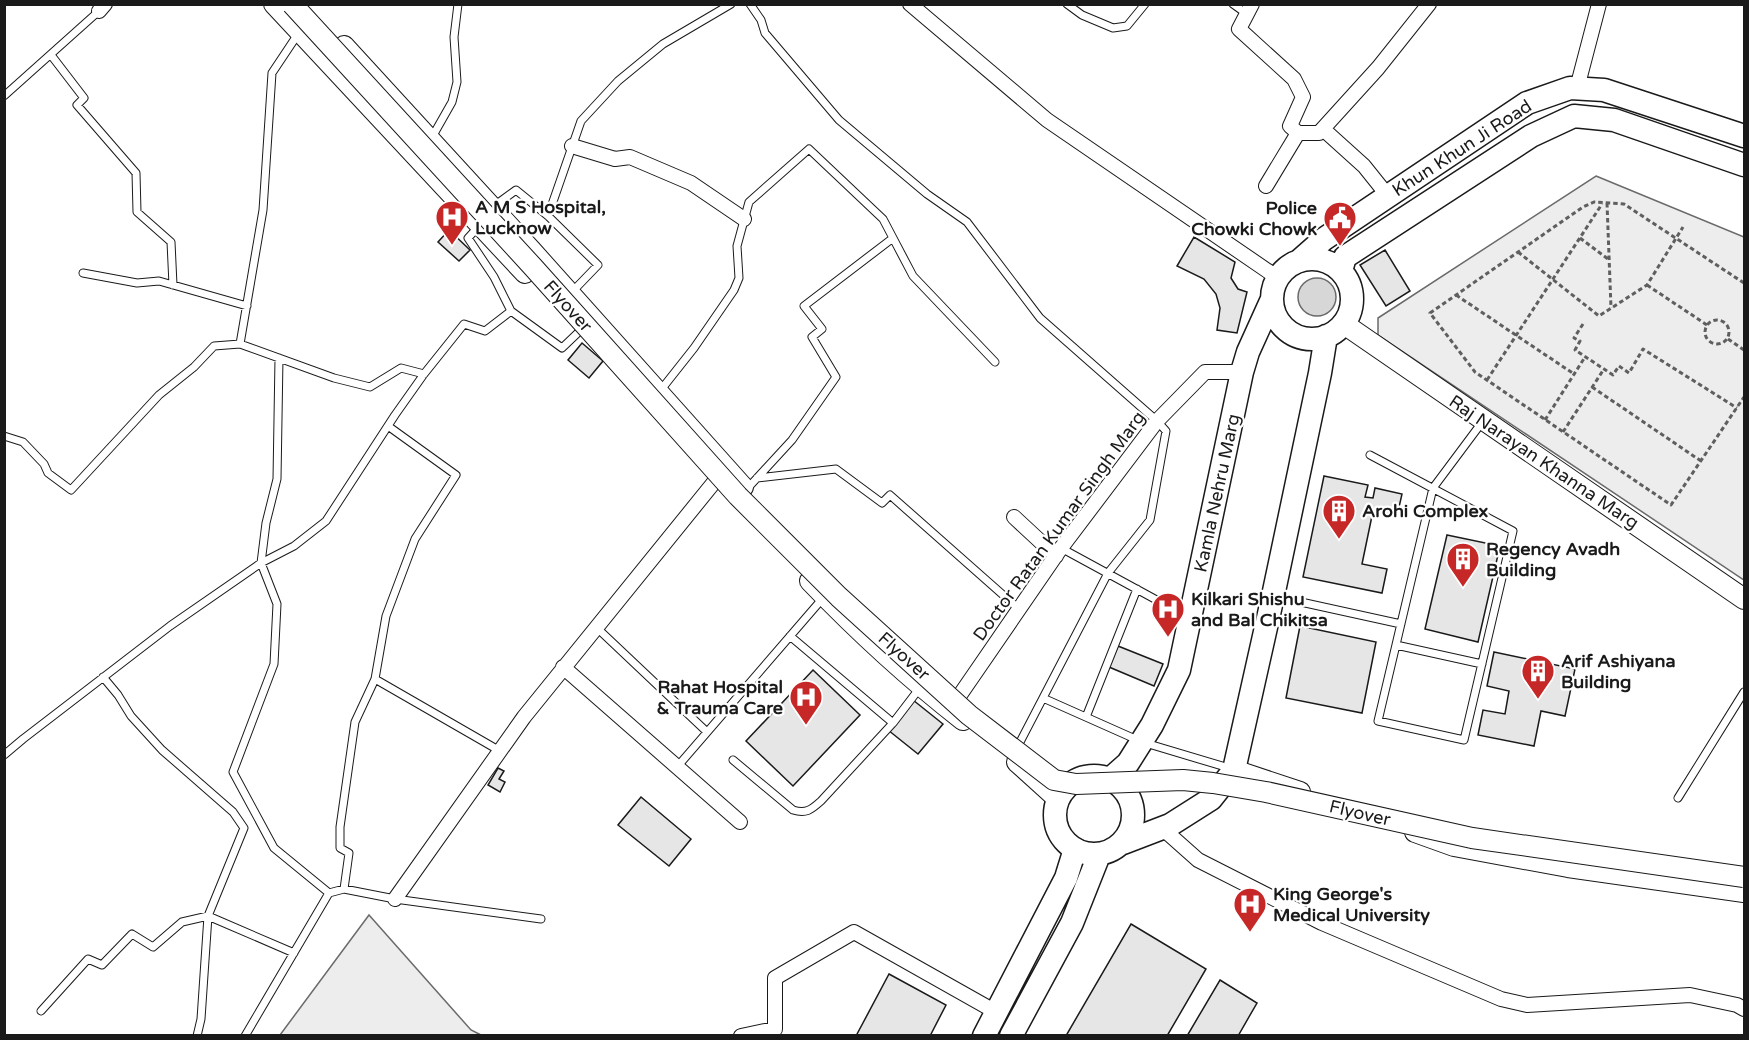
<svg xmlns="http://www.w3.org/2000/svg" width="1749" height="1040" font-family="'Varela Round',sans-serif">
<rect width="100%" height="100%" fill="#fff"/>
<!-- built -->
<path fill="#ededed" stroke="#6a6a6a" stroke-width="1.5" d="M1596,176L1744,237V580L1378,335V318Z
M369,915L471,1030L481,1035H280Z"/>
<!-- water -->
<path fill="#d7d7d7" stroke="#6a6a6a" stroke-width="1.5" d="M1298 297a19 19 0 1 1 38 0a19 19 0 1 1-38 0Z"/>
<!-- building -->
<path fill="#e6e6e6" stroke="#1a1a1a" stroke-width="1.5" d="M449,230L470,250L459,261L438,242Z
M1194,237L1235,262L1231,278L1238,289L1247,292L1237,333L1217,330L1220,308L1216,294L1204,279L1177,266Z
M1385,250L1410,291L1386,306L1360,265Z
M582,343L603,361L589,378L568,360Z
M1324,476L1368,485L1365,497L1373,498L1375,488L1402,494L1397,516L1373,511L1362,564L1387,569L1382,593L1303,577Z
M1447,535L1500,546L1478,642L1425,629Z
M1300,626L1376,642L1362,713L1286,698Z
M1118,646L1163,664L1154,686L1109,667Z
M1494,652L1575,669L1565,716L1541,711L1534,746L1478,735L1483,710L1505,714L1509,691L1487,686Z
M813,670L860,715L793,786L746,741Z
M913,700L943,724L918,754L888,730Z
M498,768L504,771L499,779L505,782L500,792L488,785Z
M641,797L691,839L669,866L618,825Z
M1131,924L1206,969L1167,1036H1070L1067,1034Z
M889,974L946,1005L930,1036H856Z
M1220,980L1257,1003L1238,1036H1187Z"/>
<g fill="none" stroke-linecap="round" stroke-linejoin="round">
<!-- lane casing -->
<g stroke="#1a1a1a" stroke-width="9">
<path id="lane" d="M750,4L761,20L765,33L839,120L927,194L967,222L1040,318L1157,421L1166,431L1150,520L1108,573L1019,744
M1067,4L1082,15L1113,28L1127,26L1145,4
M1233,4L1247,14
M51,55L84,98L77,105L136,173L137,212L171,242L173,285
M4,96L99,11
M431,139L452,102L457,82L454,37L458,4
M494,206L516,190L548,216L598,265L572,292
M548,216L581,121L618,81L663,44L731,4
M480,225L468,238L494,277L511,311
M83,273L137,283L159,281L247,306
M240,344L263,210L272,73L298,34
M279,358L277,479L266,523L261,563L277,604L274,664L233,772L274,848L329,893
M660,391L694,348L734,290L739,278L737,246L749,202L809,149L883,219L893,238
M388,426L456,475L415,539L386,616L375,679L500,751
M4,436L23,442L44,464L48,473L71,490L159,395L194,367L214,346L240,344L334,378L370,387L401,368L424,374
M1370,455L1513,531L1464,740L1378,721L1433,488L1483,421
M757,478L836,469L882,503L890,495L1020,610
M746,490L792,440L836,377L812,337L822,329L804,306L893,238L913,276L995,362
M1061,548L1186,616
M1278,597L1401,624
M596,627L707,732
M1396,645L1482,664
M103,677L118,695L131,716L162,750L233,812L244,828L208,916L201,1019L197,1036
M1043,698L1142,742L1229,768
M1086,717L1137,589
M893,723L919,689
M4,755L23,739L170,626L261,563L294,546L326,521L395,415L424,374L464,324L485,331L511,311L562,348L585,326
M733,760L793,810C806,814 811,810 821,801L893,723L790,636
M677,767L823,598
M1678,798L1744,692
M344,889L349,853L340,848V827L355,722L375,679
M41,1011L88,959L102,965L132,934L153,947L182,922L208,916L294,953
M245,1036L329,893L344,889L395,899L541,919"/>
</g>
<!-- street casing -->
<g stroke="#1a1a1a" stroke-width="16">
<path id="street" d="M910,4L1047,120L1278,278
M1252,4L1239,29L1294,79L1303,97L1290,126L1298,133L1266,186
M99,11L105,4
M1577,88L1599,4
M1323,129L1364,166L1388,196
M1298,133H1319L1378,68L1429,4
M572,146L615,159L630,157L691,183L744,219
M1014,517L1056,556
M563,667L740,822
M951,708L1061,548L1157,421L1205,372H1242
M1162,828L1198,860L1322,923L1501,999L1527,1005L1690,995L1737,1005L1744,1009
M395,899L524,717L724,470
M741,1036L775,1029V978L854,932L996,1012"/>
</g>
<!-- secondary casing -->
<g stroke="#1a1a1a" stroke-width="22">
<path id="secondary" d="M274,4L525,273
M344,46L531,250L743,487
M1344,324L1744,599
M810,581C858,631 909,678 963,720
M1017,762L1058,799
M1234,770L1300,792
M1415,832L1454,846L1568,867L1744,892"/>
</g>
<!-- primary casing -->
<g stroke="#1a1a1a" stroke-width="25">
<path id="primary" d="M1272 299a40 40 0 1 1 80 0a40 40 0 1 1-80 0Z
M1299,261L1324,239L1527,103L1570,88L1604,90L1744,136
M1341,271L1345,257L1531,136L1574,116L1614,120L1744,165
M1055 815a39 39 0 1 1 78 0a39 39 0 1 1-78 0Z
M1110,779L1128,763L1152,725L1179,670L1242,372L1248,352L1272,299
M1123,843L1170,825L1211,799L1234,770L1273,596L1320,373L1326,336
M984,1036L1066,878L1075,849
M1011,1036L1072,923L1099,855"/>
</g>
<!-- path -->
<path stroke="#5f5f5f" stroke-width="3" stroke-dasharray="4.5 3" stroke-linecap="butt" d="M1607,203L1611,308
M1580,238L1608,259
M1518,252L1599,316L1647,285L1683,227
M1744,283L1624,204L1594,202L1583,207L1430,313L1475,372L1671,505L1744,397
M1647,285L1707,325
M1456,295L1574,374
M1705 332a12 12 0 1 1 24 0a12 12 0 1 1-24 0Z
M1583,324L1574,338L1580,341L1575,350L1613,375L1619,366L1629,373L1643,349L1737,408
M1728,339L1744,350
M1487,380L1602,204
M1592,387L1701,461
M1545,420L1585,357
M1563,432L1604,369"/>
<!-- lane -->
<use href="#lane" stroke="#fff" stroke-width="7"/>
<!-- street -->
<use href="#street" stroke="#fff" stroke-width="14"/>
<!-- secondary -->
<use href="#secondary" stroke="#fff" stroke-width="20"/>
<!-- primary -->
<use href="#primary" stroke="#fff" stroke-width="22"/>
<!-- secondary-bridge casing -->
<g stroke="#1a1a1a" stroke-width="22" stroke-linecap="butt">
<path id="secondary-bridge" d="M292,4L533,267L738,496L839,597L969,715L1054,780L1076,784L1183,780L1213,783L1266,792L1472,838L1744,877"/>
</g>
<!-- secondary-bridge -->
<use href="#secondary-bridge" stroke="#fff" stroke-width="20"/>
</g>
<!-- icons -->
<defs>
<g id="hospital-pin" transform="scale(1.725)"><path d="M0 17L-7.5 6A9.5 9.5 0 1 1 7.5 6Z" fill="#c62828" stroke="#fff"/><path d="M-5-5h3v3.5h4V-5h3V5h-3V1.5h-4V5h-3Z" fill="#fff"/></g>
<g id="civic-pin" transform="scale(1.725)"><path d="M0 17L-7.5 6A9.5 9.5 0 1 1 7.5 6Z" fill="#c62828" stroke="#fff"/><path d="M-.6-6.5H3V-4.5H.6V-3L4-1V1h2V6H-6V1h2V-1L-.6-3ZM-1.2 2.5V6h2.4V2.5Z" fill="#fff"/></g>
<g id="building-pin" transform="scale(1.725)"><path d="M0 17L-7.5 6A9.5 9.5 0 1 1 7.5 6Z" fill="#c62828" stroke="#fff"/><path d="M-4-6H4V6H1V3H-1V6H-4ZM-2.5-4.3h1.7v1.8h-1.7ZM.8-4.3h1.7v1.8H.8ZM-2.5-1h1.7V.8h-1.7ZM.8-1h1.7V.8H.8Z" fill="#fff"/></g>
</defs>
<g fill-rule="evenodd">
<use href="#hospital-pin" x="452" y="217"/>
<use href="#civic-pin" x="1340" y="218"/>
<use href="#building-pin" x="1339" y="511"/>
<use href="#building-pin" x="1463" y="559"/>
<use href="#hospital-pin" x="1168" y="609"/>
<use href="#building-pin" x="1538" y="671"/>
<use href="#hospital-pin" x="806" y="697"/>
<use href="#hospital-pin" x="1250" y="904"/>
</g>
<g text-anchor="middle" stroke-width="4.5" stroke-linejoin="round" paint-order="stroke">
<!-- street labels -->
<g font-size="18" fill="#1a1a1a" stroke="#fff">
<text transform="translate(1462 148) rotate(-33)" y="6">Khun Khun Ji Road</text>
<text transform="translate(568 306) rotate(48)" y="6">Flyover</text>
<text transform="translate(1544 462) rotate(34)" y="6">Raj Narayan Khanna Marg</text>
<text transform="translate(1217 493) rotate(-78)" y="6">Kamla Nehru Marg</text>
<text transform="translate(1059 526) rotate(-54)" y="6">Doctor Ratan Kumar Singh Marg</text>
<text transform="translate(904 656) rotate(42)" y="6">Flyover</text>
<text transform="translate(1360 813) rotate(13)" y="6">Flyover</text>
</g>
<!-- poi labels -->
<g font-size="18" font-weight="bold" fill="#1a1a1a" stroke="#fff" text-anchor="start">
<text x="475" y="213">A M S Hospital,<tspan x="475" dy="21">Lucknow</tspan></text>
<text x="1317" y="214" text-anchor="end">Police<tspan x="1317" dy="21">Chowki Chowk</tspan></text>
<text x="1362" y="517">Arohi Complex</text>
<text x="1486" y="555">Regency Avadh<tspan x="1486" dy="21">Building</tspan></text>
<text x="1191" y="605">Kilkari Shishu<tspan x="1191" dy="21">and Bal Chikitsa</tspan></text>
<text x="1561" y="667">Arif Ashiyana<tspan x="1561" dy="21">Building</tspan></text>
<text x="783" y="693" text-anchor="end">Rahat Hospital<tspan x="783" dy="21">&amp; Trauma Care</tspan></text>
<text x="1273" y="900">King George's<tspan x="1273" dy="21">Medical University</tspan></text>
</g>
</g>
<!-- border -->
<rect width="1749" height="1040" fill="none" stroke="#1a1a1a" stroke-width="12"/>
</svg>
